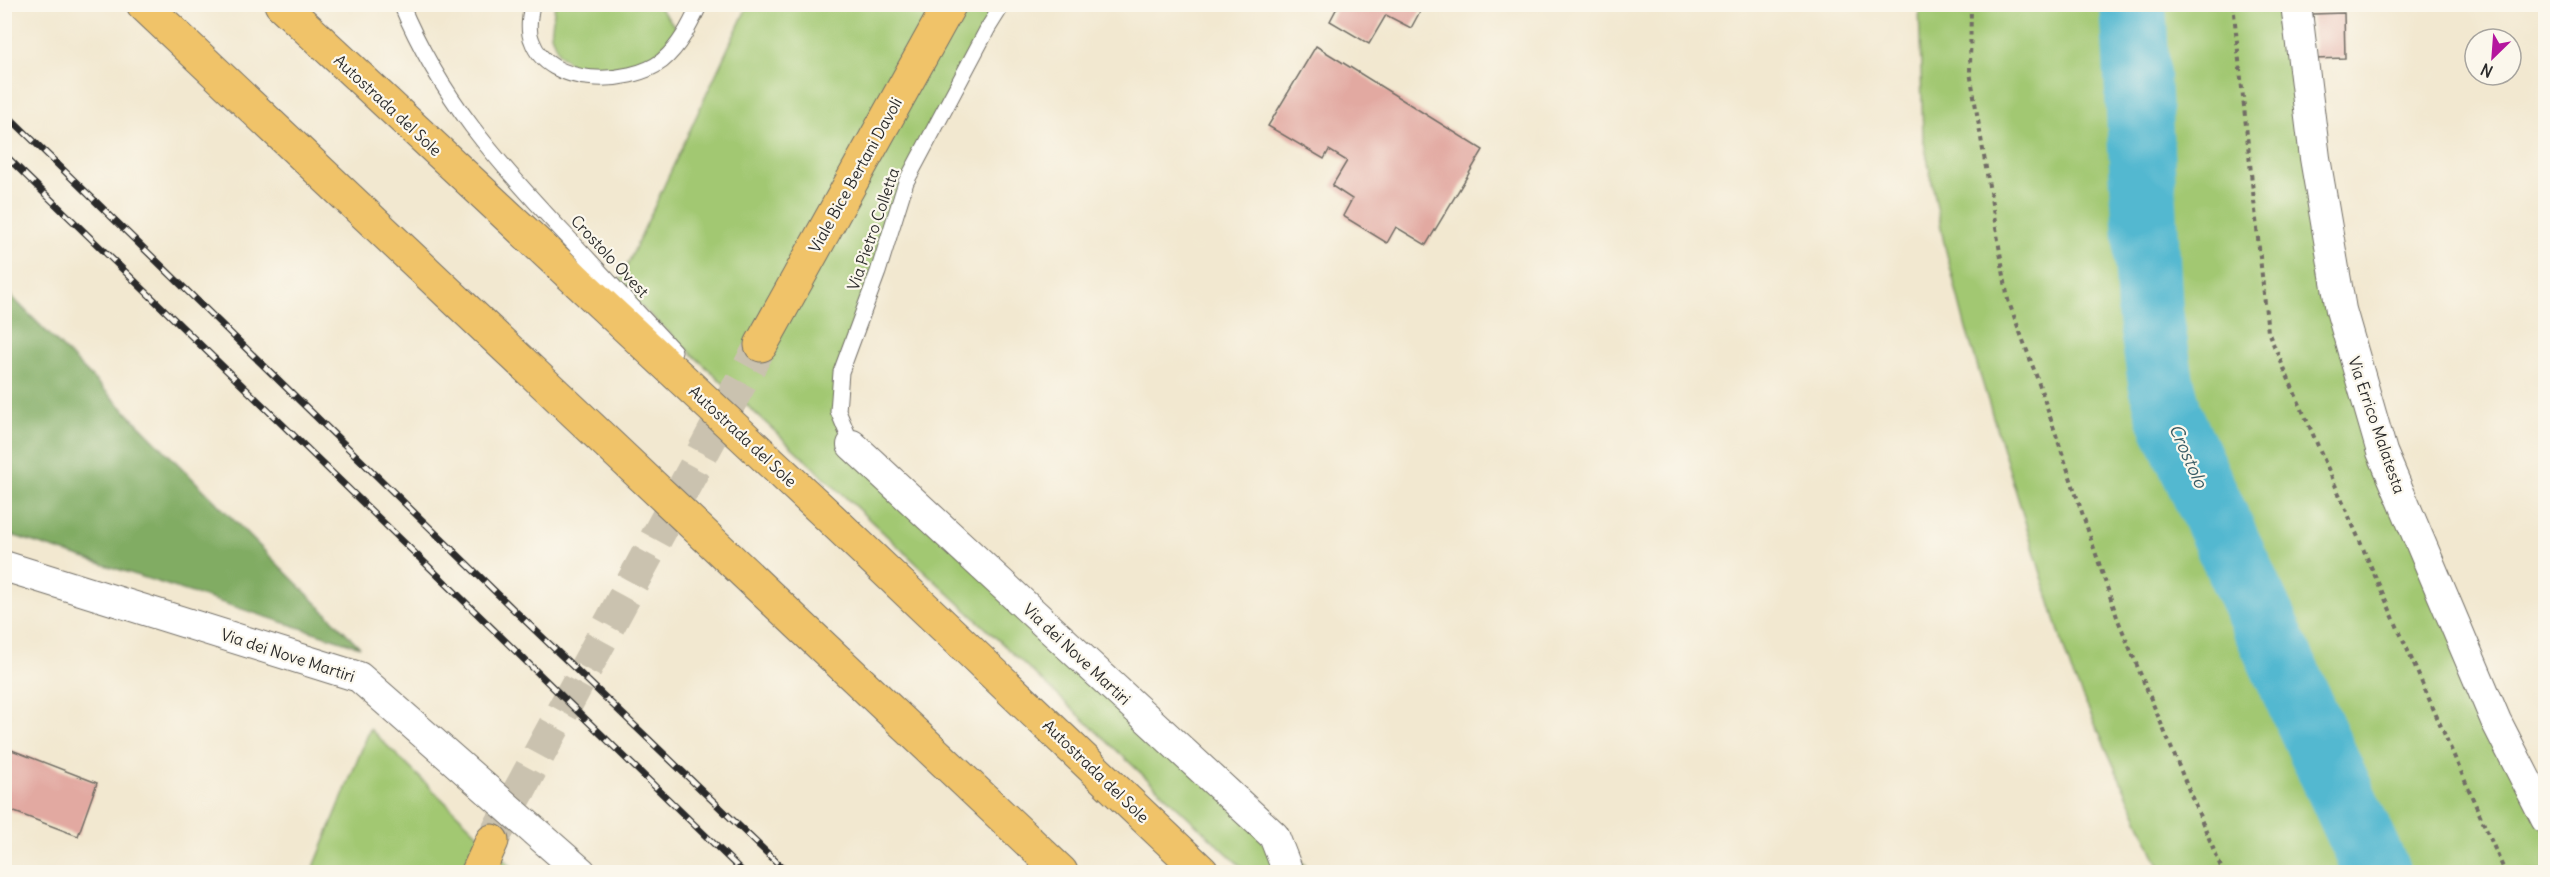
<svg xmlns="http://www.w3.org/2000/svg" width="2550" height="877" font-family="Delius,sans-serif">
<rect width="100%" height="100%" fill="#fbf7ec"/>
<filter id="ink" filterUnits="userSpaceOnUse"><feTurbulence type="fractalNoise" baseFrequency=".0167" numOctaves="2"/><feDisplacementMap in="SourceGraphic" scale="12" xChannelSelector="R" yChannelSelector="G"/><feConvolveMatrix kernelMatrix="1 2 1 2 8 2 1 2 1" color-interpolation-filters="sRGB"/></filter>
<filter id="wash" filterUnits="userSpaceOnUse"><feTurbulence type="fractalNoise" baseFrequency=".008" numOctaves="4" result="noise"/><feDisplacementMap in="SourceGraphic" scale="24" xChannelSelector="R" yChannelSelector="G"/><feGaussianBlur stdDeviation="1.35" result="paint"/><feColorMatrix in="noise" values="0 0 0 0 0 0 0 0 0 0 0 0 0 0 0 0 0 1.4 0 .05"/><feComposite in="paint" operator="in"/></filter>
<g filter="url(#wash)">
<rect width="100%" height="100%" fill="#f2e8d0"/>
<!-- green -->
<path fill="#a2c872" stroke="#667a4e" stroke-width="1.5" d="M555,4L657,5L678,30L653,57L637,65L594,71L573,66L559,54L551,35Z
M748,5H1003L906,182L841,372L838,411L852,445L1312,872H1247L618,285Z
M1919,5H2288L2335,321L2545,830V872H2162L2071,671L1966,329L1944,243L1923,137Z
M370,729L517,872H312Z"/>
<!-- forest -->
<path fill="#81ac64" stroke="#566c48" stroke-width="1.5" d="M4,290H5L360,647L5,533Z"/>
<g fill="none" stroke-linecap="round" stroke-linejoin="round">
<!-- river -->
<path stroke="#52b8d0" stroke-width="66" d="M2133,4L2150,311L2161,382L2170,417L2377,872"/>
</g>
<g id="blocks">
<!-- building -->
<path fill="#e2a9a1" d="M1339,4H1424L1411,28L1386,15L1369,44L1330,21Z
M2344,13L2345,58L2314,59L2313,14Z
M1316,46L1483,150L1426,245L1396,227L1387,243L1343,216L1352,199L1332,186L1347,161L1329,150L1324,159L1268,126Z
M4,747L97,783L78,836L4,808Z"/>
</g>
</g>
<g filter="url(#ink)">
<use href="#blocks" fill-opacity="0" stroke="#716d65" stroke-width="1.5"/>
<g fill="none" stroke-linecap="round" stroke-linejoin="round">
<!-- trunk-tunnel -->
<path stroke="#cac2af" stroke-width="33" stroke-dasharray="33 16" stroke-linecap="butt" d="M492,841L761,345"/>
<!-- service casing -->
<g stroke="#716d65" stroke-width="17">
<path id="service" d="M401,4C439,96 498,163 565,234C601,273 638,312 674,351
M532,4C530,16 527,30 532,41C548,87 629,86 662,61C680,46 690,25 700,4
M852,445L838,411L841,372L878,272L906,182L988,28L1003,4"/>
</g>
<!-- minor casing -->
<g stroke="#716d65" stroke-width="32">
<path id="minor" d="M2296,4L2315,158L2341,310L2382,452L2496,721L2546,819
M852,445L1274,836L1288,872
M4,566L359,677L581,872"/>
</g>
<!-- trunk casing -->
<g stroke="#716d65" stroke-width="35">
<path id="trunk" d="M761,345L950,4
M478,872L492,841"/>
</g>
<!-- motorway casing -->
<g stroke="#716d65" stroke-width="35">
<path id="motorway" d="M143,4L1061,872
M281,4L823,511L1202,872"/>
</g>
<!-- path -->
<path stroke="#716d65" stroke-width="4" stroke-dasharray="4.5 4.5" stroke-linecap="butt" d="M1971,4L1970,72L2008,300L2036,375L2118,620L2223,872
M2233,4L2268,332L2505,872"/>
<!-- service -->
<use href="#service" stroke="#fff" stroke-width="15"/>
<!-- minor -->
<use href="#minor" stroke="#fff" stroke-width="30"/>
<!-- trunk -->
<use href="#trunk" stroke="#f0c369" stroke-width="33"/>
<!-- motorway -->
<use href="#motorway" stroke="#f0c369" stroke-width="33"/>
<!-- rail casing -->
<g stroke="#2b2b2b" stroke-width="7">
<path id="rail" d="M4,112L512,608L787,872
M4,154L743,872"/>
</g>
<!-- rail -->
<use href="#rail" stroke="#fbf7ec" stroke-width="4.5" stroke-dasharray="14" stroke-linecap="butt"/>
</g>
</g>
<g text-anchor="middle" stroke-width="4.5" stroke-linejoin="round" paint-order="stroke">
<!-- street labels -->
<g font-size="16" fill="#2b2b2b" stroke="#fbf7ec">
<text transform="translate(388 105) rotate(43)" y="6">Autostrada del Sole</text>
<text transform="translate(855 175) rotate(-61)" y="6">Viale Bice Bertani Davoli</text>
<text transform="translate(873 229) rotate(-71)" y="6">Via Pietro Colletta</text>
<text transform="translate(610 256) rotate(47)" y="6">Crostolo Ovest</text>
<text transform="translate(2377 425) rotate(71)" y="6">Via Errico Malatesta</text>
<text transform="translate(743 436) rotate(43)" y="6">Autostrada del Sole</text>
<text transform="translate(1077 654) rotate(43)" y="6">Via dei Nove Martiri</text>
<text transform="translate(288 655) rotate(18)" y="6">Via dei Nove Martiri</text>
<text transform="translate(1096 771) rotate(44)" y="6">Autostrada del Sole</text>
</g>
<!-- water labels -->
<g font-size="18" font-style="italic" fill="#395c65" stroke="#fbf7ec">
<text transform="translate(2188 456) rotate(66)" y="6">Crostolo</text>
</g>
</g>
<!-- margin -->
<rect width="2550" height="877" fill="none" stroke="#fbf7ec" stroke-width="24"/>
<!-- north arrow -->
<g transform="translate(2493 57) rotate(205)"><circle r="28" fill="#fbf7ec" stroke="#a8a59f" stroke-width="1.5"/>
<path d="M0-4.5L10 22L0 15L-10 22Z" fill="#b5179e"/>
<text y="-9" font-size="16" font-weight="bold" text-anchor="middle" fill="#2b2b2b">N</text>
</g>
</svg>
